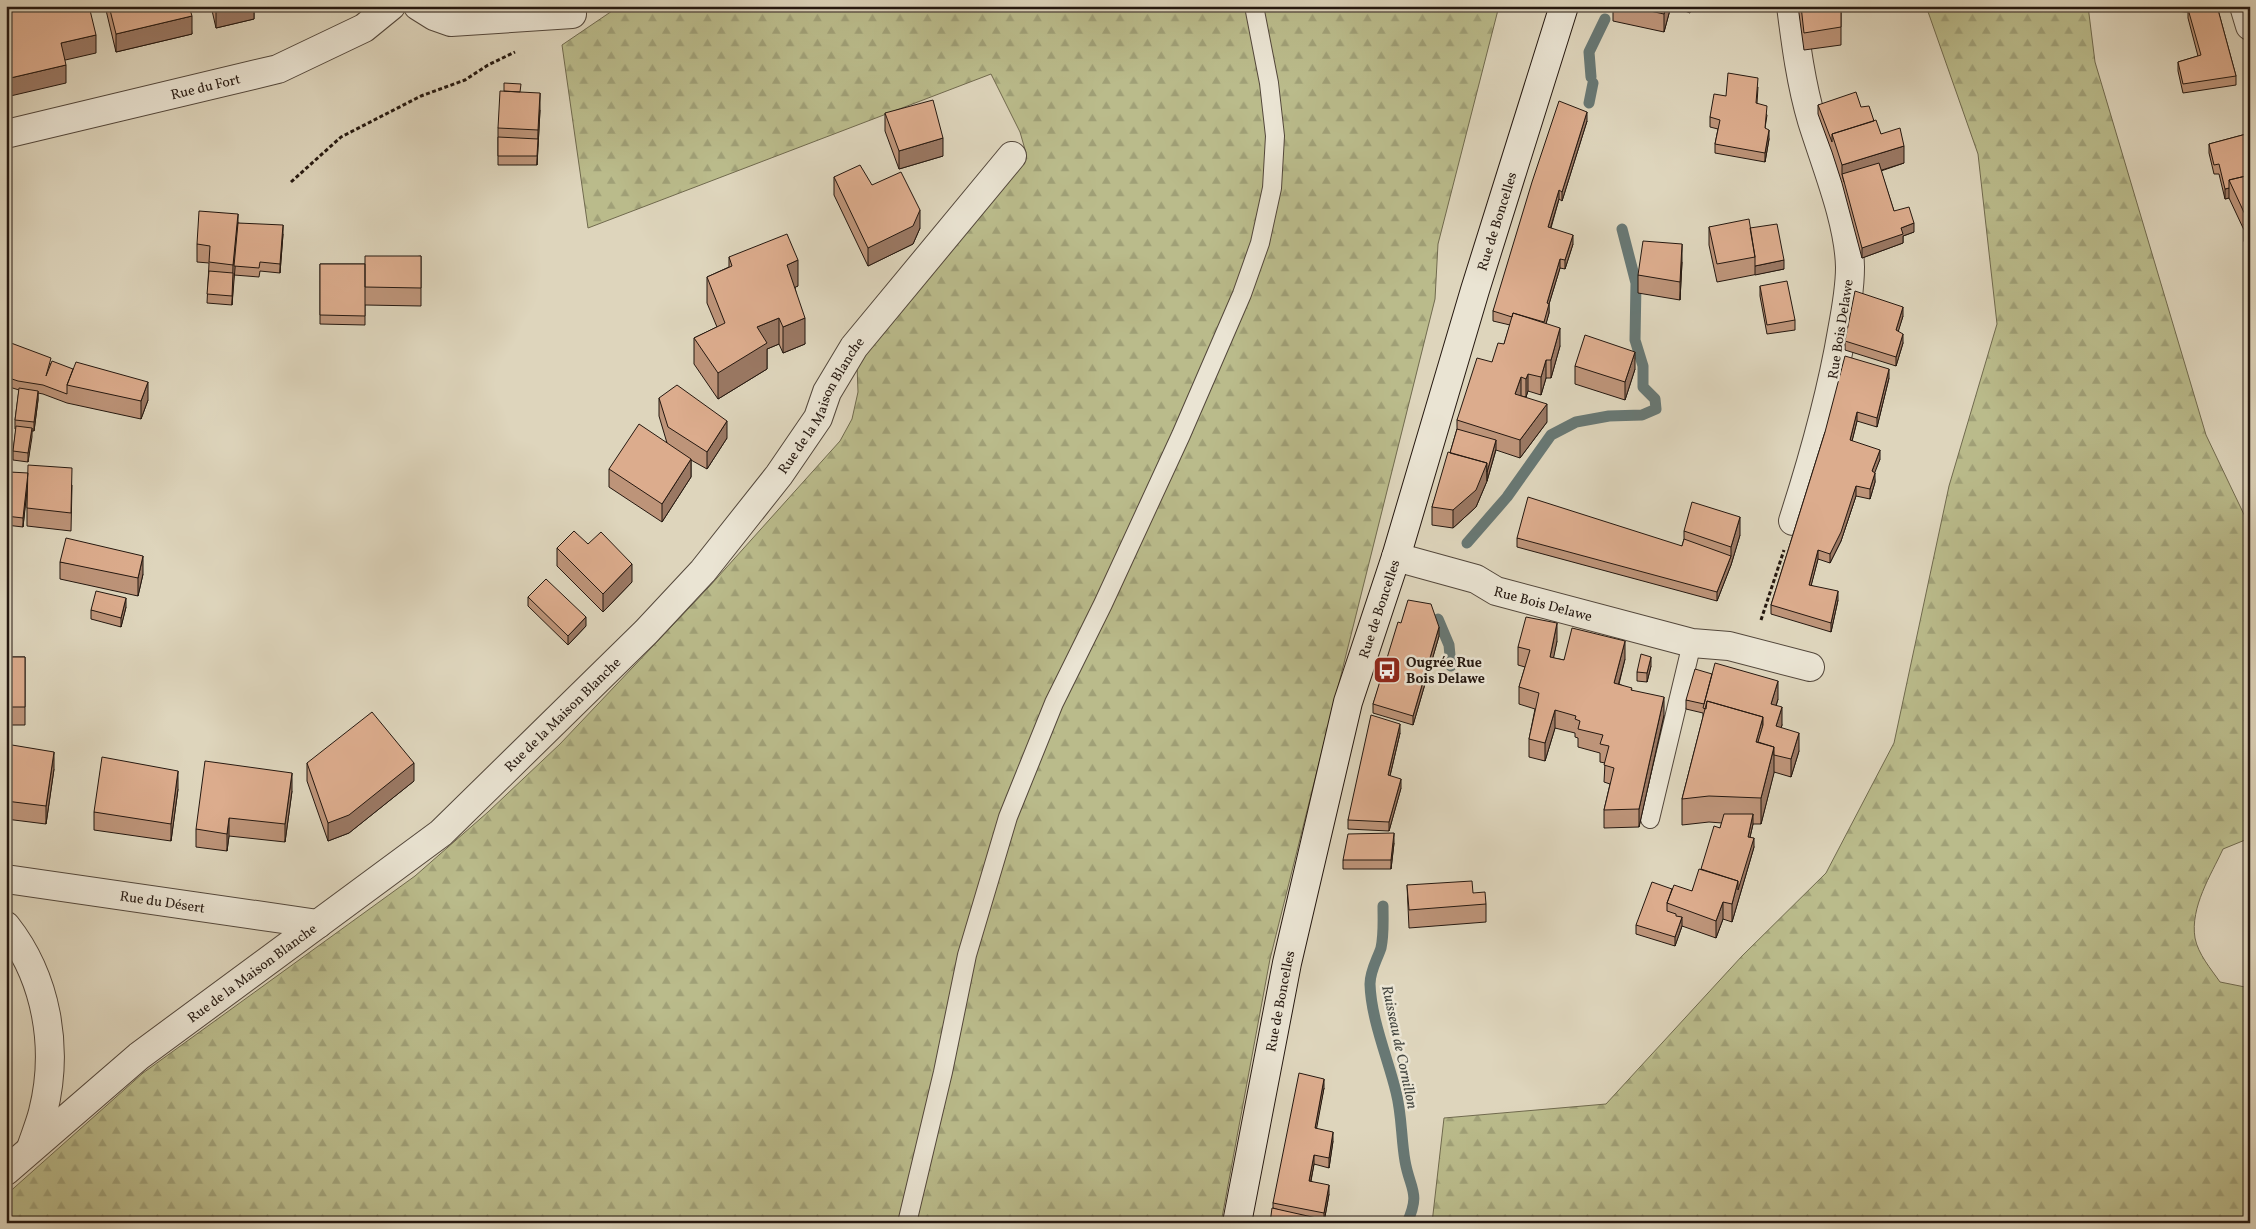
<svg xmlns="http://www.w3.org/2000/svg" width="2256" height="1229" font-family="Vollkorn,serif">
<defs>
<pattern id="forest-firs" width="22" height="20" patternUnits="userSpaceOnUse" patternTransform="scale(1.25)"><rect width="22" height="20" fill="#babb8b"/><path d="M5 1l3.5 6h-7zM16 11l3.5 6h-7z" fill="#a0a077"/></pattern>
</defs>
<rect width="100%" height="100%" fill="#ded5bc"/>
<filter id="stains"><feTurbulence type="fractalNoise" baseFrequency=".004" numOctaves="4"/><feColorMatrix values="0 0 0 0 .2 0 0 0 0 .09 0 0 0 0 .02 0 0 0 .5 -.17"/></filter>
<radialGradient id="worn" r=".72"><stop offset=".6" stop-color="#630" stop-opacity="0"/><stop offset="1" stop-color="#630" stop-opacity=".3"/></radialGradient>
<!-- forest -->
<path fill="url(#forest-firs)" stroke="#706a4e" d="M614,6H1499L1438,244L1435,299L1270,959L1221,1223H6V1195L143,1073L415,876L488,812L560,744L708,588L840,441L852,419L858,392L857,365L864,348L1026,153L1020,132L991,74L588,228L562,45L612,11Z
M1926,6H2088L2095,62L2206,435L2250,527V838L2223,849C2211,875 2190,907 2195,938C2198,954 2211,969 2220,982L2250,988V1223H1432L1444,1118L1606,1104L1742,956L1826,873L1894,743L1949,486L1997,324L1978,154Z"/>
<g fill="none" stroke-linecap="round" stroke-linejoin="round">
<!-- stream -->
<path stroke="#687874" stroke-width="11" d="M1591,77L1589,52L1605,19
M1589,103L1593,83
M1467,543L1507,497L1551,435L1576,422L1609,416L1642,415L1656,409L1655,399L1643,387V366L1635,340L1636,283L1622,229
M1438,619L1449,645L1451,666
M1383,906C1383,920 1384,934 1381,948C1377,960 1370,971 1370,984C1371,1019 1388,1059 1396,1092C1402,1115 1401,1138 1405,1161C1410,1190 1421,1192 1407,1223"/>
<!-- service casing -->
<g stroke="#53473b" stroke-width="20">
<path id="service" d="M1650,819L1692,643
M907,1223L943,1072L967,955L1008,817L1054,703L1103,604L1181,435L1242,294L1260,243L1272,188L1275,136L1269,83L1254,6"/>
</g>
<!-- minor casing -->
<g stroke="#53473b" stroke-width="30">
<g id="minor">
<path d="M418,6L434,16L451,22L572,14"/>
<path d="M1791,6C1796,45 1801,84 1812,121C1826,166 1849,221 1850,267C1850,289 1846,310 1842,331C1831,396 1813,459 1793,521"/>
<path d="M2244,6L2250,26"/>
<path id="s1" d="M1396,557L1476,579L1496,591L1692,643L1729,646L1810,667"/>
<path id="s2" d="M6,879L318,924"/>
<path d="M6,926C47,978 59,1048 43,1112C40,1124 35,1136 31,1148"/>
<path id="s3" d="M6,1171L139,1056L441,833L646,632L703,571L779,475L818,418L827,392L854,347L1012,156"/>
</g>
</g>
<!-- tertiary casing -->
<g stroke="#53473b" stroke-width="30">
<g id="tertiary">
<path id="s4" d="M6,134L278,69L364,28L391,6"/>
</g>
</g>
<!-- secondary casing -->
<g stroke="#251810" stroke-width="30">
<g id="secondary">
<path id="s5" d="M1237,1223L1287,963L1348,702L1396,557L1475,290L1564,6"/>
</g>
</g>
<!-- path -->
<path stroke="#251810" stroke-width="3" stroke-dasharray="4 2.5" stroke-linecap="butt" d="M291,182L341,137L421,96L465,80L488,65L515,52
M1761,620L1784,550"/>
<!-- service -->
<use href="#service" stroke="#eae4d3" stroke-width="18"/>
<!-- minor -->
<use href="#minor" stroke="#eae4d3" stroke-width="28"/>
<!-- tertiary -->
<use href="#tertiary" stroke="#eae4d3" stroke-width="28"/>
<!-- secondary -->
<use href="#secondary" stroke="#eae4d3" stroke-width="28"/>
</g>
<!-- wall -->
<path fill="#bd9479" stroke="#251810" d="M105,6H189L192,34L116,52Z
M211,6H254V19L216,28Z
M1613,6H1671L1664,32L1613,21Z
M1672,6H1691L1690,13Z
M1798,6H1841V45L1804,50Z
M2161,6H2217L2236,76V85L2183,93L2178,71V62L2198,56L2188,18V12L2161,10Z
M1758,87L1757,103L1767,115L1765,128L1769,139L1765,162L1715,153V144L1718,129L1710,127V117L1726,96Z
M521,92L540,110L537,165H498V128Z
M1818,105L1861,107L1874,121L1881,134L1904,163L1881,171L1894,211L1914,232L1903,236V243L1862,258L1842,183L1832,152L1818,114Z
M885,113L943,156L899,169L885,131Z
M1587,121L1562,201L1559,199L1551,228L1573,244L1565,269L1560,268L1549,304V313L1546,323L1560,346L1551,378H1546L1541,395L1528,391L1526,397L1521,396L1547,422L1520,458L1496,450L1487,481L1476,507L1453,528L1432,525V507L1450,453L1457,429V420L1492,362L1504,344L1510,325L1493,321V311Z
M2250,133V256L2244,241V230L2229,198L2225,199L2219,174H2214L2209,153V144Z
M834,177L872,185L920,228L913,244L868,266L834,195Z
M238,223L283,234L280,273L260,271L259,277L234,275V273L232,305L207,303L209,263L197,262V244Z
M1709,227L1750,228L1784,269L1717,282L1709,245Z
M421,256V306L365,305V325L320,324V264H365Z
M729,257L798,286L795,287L805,344L783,353L779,344L767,349V369L718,399L694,364V338L717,327L707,303V277L729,267Z
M1682,262L1680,300L1638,293V275Z
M1760,286L1795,320V330L1767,334L1760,296Z
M1903,316L1898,331L1903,343L1896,366L1845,350V341Z
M6,355L51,364L148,400L141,419L67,403L43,394L38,393V400L34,431H32L28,462L13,460V451L16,429H15V420L19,390L6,386Z
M1575,366L1635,369L1625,400L1575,384Z
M1889,378L1877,427L1857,421L1852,441L1880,459L1874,473L1875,482L1870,499L1856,496L1841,541L1830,563L1818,559L1811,585L1838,600L1831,632L1771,614V605L1825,432Z
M659,398L727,438L707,469L691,460V477L662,522L609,487V469L667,443L659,416Z
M10,472L72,485L71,531L27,526V486L23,527L6,525V504Z
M1684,531L1740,535L1731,565L1717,601L1517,547V538L1682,546L1684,539Z
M588,544L632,582L603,612L557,566V548Z
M60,562L143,574L138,596L60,579Z
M528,597L586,626L568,645L528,606Z
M126,607L121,627L91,619V610Z
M1401,623L1439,636L1413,725L1373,713V704Z
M1557,641L1553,658L1564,660L1625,659L1619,684L1632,690L1664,715L1639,827L1604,828V810L1610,784L1604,782L1605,763L1600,762V753L1578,747V738L1575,737V733L1555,728L1545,761L1529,757V739L1535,709L1519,704V687L1525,667L1518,665V647Z
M6,657H25V725H6Z
M1651,666L1647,682L1637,681V672Z
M1778,699L1776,706L1782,725L1781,728L1799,751L1791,777L1774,772L1761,824H1753L1750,837L1754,847L1732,922L1723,919L1716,938L1682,926L1675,946L1636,934V925L1672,889L1692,891L1720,828L1722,823L1709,822L1682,825V799L1703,717V713L1686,709V700Z
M1400,733L1390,776L1401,788L1389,831L1348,829V820Z
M6,744L54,769L46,824L6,819Z
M307,763L414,781L349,833L328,841L307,781Z
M178,789L171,841L94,830V812Z
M292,791L285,842L229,836L227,851L196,847V829Z
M1394,843L1391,869H1343V860Z
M1407,885L1473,893L1486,904V922L1409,928Z
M1324,1088L1316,1128L1333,1141L1329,1168L1314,1164L1311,1181L1329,1194L1324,1222L1321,1221V1223L1273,1208V1203Z"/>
<!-- shaded-wall -->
<path fill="#9a7863" stroke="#251810" d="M232,6H254V19L216,28V10Z
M1666,6H1671L1664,32V14Z
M192,16V34L116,52V34Z
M96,35V53L61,61V43Z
M66,65V83L6,97V79Z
M540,93V110L537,165L538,130Z
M1587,112V121L1562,201V192Z
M1769,130V139L1765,162V153Z
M943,138V156L899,169V151Z
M1904,146V163L1844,182L1842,174V165Z
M2229,188V198L2225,199V189Z
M1559,190V199L1548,236V227Z
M920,210V228L913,244L868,266V248Z
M238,214V232L232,305L233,265Z
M1914,223V232L1903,236V243L1862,258V248L1901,228Z
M283,225V234L280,273V264Z
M1573,235V244L1565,269V260Z
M1682,244V262L1680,300V282Z
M1560,259V268L1549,304V313L1543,335V326L1547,303Z
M798,260V286L787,291V265Z
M1784,260V269L1755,275V266Z
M1903,307V316L1896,339V330Z
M779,318V344L767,349V369L718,399V373L757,327Z
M805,318V344L783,353V327Z
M1560,328V346L1551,378V360Z
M1903,334V343L1896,366V357Z
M1635,352V369L1625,400V382Z
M1546,360V378L1541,395V377Z
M1889,369V378L1877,427V418Z
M1528,374V391L1526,397V379Z
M1521,377V395L1515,412V394Z
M148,382V400L141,419V401Z
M38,391V400L34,431V422Z
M1547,404V422L1520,458V440Z
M1857,412V421L1850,449V440Z
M727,421V438L707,469V452Z
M32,428V437L28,462V453Z
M1496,440V449L1487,481V472Z
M1880,450V459L1872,480V471Z
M691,459V477L662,522V504Z
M1487,463V481L1476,507L1453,528V510Z
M28,473V482L23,527V518Z
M1875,473V482L1870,499V489Z
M1856,486V496L1841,541L1830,563V554Z
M1740,517V535L1731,565L1717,601V592L1731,556V547Z
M1818,550V559L1809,594V585Z
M143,556V574L138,596V578Z
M632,564V582L603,612V594Z
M1838,591V600L1831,632V623Z
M126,598V607L121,627V618Z
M586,617V626L568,645V636Z
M1557,623V641L1550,675V657Z
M1439,627V636L1413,725V716Z
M1625,641V659L1614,701V683Z
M1651,657V666L1647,682V673Z
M1778,681V699L1771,722V704Z
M1664,697V715L1639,827V809Z
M1782,707V725L1776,744V726Z
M1555,710V728L1545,761V743Z
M1763,717V743L1756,742Z
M1400,724V733L1388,784V775Z
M1799,733V751L1791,777V759Z
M1774,747V773L1761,824V798Z
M54,752V769L46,824V806Z
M414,763V781L349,833L328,841V823Z
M178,771V789L171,841V824Z
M292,773V791L285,842V824Z
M1401,779V788L1389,831V822Z
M1753,814V824L1748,846V837Z
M229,818V836L227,851V834Z
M1394,833V843L1391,869V860Z
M1754,838V847L1732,922V904L1738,881Z
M1723,902V919L1716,938V921Z
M1682,917V926L1675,946V937Z
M1324,1079V1088L1315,1137V1128Z
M1333,1132V1141L1329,1168V1158Z
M1314,1155V1164L1309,1190V1181Z
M1329,1185V1194L1324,1222V1213Z"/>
<!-- building -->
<path fill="#dcac8d" stroke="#251810" d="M26,6H89L96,35L61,43L66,65L6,79V11Z
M109,6H189L192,16L116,34Z
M215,6H232L216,10Z
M1627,6H1666L1664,14Z
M1801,6H1841V27L1804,33Z
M2217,6L2236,76L2183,84L2178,62L2201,55L2188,9Z
M1728,73L1758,78L1756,103L1767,106L1765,128L1769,130L1765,153L1715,144L1720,120L1710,117L1714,94L1726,96Z
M504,83L521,84L520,92L504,91Z
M500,91L540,93L538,130L498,128Z
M1856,92L1861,107L1869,106L1874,121L1832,134V142L1818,105Z
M933,100L943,138L899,151L885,113Z
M1559,101L1587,112L1562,192L1559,190L1548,227L1573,235L1565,260L1560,259L1547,303L1549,304L1544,322L1513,313L1512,317L1493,311L1532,182Z
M1876,120L1881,134L1900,128L1904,146L1842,165L1832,134Z
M2250,133V175L2229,180V188L2225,189L2219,164L2214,165L2209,144Z
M498,137L538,139L537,156H498Z
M1879,163L1894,211L1909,207L1914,223L1901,228L1903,234L1862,248L1842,174Z
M860,165L872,185L901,172L920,210L913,226L868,248L834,177Z
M2250,175V238L2244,224L2248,221L2229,180Z
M199,211L238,214L233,265L209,262L210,246L197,244Z
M1749,219L1755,257L1717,264L1709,227Z
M238,223L283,225L280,264L260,262L259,268L234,266Z
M1777,224L1784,260L1755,266V257L1750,228Z
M787,234L798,260L787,265L805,318L783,327L779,318L757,327L767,343L718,373L694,338L725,323L707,277L732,266L729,257Z
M1643,241L1682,244L1680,282L1638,275Z
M365,256H421V288L365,287Z
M320,264H365V316L320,315Z
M209,271L233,273L232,296L207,294Z
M1787,281L1795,320L1767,325L1760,286Z
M1855,291L1903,307L1896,330L1903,334L1896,357L1845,341Z
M1513,313L1560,328L1551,360H1546L1541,377L1528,374L1526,379L1521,377L1515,394L1547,404L1520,440L1457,420L1477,358L1492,362L1498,343L1504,344Z
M1585,335L1635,352L1625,382L1575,366Z
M11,343L51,358L46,376L52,361L73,369L67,385V394L43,385L18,381L6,377V355Z
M1845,356L1889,369L1877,418L1857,412L1850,440L1880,450L1872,471L1875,473L1870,489L1856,486L1841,532L1830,554L1818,550L1809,585L1838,591L1831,623L1771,605L1825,432Z
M76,362L148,382L141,401L67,385Z
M677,385L727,421L707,452L668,427L659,398Z
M19,388L38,391L34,422L15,420Z
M639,424L691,459L662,504L609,469Z
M16,426L32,428L28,453L13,451Z
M1457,429L1496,440L1487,472V463L1450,453Z
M1448,452L1487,463L1476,490L1453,510L1432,507Z
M28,465L72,468L71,513L27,508Z
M10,472L28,473L23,518L6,516V504Z
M1528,497L1682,546L1684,539L1731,556L1717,592L1517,538Z
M1692,502L1740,517L1731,547L1684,531Z
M574,531L588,544L601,532L632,564L603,594L557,548Z
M66,538L143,556L138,578L60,562Z
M546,579L586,617L568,636L528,597Z
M96,591L126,598L121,618L91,610Z
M1408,600L1431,604L1439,627L1413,716L1373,704L1398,622L1401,623Z
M1526,617L1557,623L1550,657L1564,660L1572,628L1625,641L1614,683L1632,688L1631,690L1664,697L1639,809L1604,810L1614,768L1604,765L1609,746L1600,744L1603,735L1578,729L1580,721L1575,719L1576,716L1555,710L1545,743L1529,739L1539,693L1519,687L1530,650L1518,647Z
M1641,654L1651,657L1647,673L1637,672Z
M6,657H25V707H6Z
M1715,663L1778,681L1771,704L1782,707L1776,726L1799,733L1791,759L1774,755V747L1758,742L1763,725V717L1707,701L1706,709L1703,708Z
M1695,669L1712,674L1704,704L1686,700Z
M1707,701L1763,717L1756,742L1774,747L1761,798L1709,796L1682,799Z
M372,712L414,763L349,815L328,823L307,763Z
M1371,715L1400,724L1388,775L1401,779L1389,822L1348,820Z
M6,744L54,752L46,806L6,801Z
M102,757L178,771L171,824L94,812Z
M205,761L292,773L285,824L229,818L227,834L196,829Z
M1724,814H1753L1748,837L1754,838L1738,890V881L1701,869L1714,826L1720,828Z
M1394,833L1391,860H1343L1348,834Z
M1699,869L1738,881L1732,904L1723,902L1716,921L1667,903L1674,885L1692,891Z
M1472,881L1473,893L1485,892L1486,904L1409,910L1407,885Z
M1652,882L1672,889L1667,903V911L1676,914V916L1682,917L1675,937L1636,925Z
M1299,1073L1324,1079L1315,1128L1333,1132L1329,1158L1314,1155L1309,1181L1329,1185L1324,1213L1273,1203Z
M1272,1208L1321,1219L1320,1223H1270Z"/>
<!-- icons -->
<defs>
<g id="bus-square" transform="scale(1.4375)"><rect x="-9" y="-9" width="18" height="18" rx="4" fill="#8f2418" stroke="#eae4d3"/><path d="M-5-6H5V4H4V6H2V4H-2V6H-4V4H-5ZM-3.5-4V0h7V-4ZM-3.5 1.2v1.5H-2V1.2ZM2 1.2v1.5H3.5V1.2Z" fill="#fff"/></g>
</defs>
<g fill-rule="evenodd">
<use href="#bus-square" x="1387" y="670"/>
</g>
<g text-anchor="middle" stroke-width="5" stroke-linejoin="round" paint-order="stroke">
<!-- street labels -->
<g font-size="14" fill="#251810" stroke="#eae4d3">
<text dy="5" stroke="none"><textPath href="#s4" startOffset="205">Rue du Fort</textPath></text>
<text dy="5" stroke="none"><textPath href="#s5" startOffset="1036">Rue de Boncelles</textPath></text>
<text transform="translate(1840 329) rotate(-81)" y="5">Rue Bois Delawe</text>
<text dy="5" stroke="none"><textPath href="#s3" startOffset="1126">Rue de la Maison Blanche</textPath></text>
<text dy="5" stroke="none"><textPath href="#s1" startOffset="155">Rue Bois Delawe</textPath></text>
<text dy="5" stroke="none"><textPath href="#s5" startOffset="631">Rue de Boncelles</textPath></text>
<text dy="5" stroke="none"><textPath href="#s3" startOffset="721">Rue de la Maison Blanche</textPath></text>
<text dy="5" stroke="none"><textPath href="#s2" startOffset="158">Rue du Désert</textPath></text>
<text dy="5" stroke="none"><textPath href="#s3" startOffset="316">Rue de la Maison Blanche</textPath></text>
<text dy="5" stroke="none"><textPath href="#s5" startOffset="226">Rue de Boncelles</textPath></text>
</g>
<!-- poi labels -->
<g font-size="14" font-weight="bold" fill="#251810" stroke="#eae4d3" text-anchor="start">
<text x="1406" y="667">Ougrée Rue<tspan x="1406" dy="16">Bois Delawe</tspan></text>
</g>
<!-- water labels -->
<g font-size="15" font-style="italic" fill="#464842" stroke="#eae4d3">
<text transform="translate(1400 1047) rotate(78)" y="5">Ruisseau de Cornillon</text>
</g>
</g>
<!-- margin -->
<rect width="2256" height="1229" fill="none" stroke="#ded5bc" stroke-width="25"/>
<rect x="8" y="8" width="2241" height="1214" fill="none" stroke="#251810" stroke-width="2.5"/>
<rect x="12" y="12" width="2231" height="1204" fill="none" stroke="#251810"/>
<rect width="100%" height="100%" filter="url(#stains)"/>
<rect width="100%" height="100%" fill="url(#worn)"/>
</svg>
